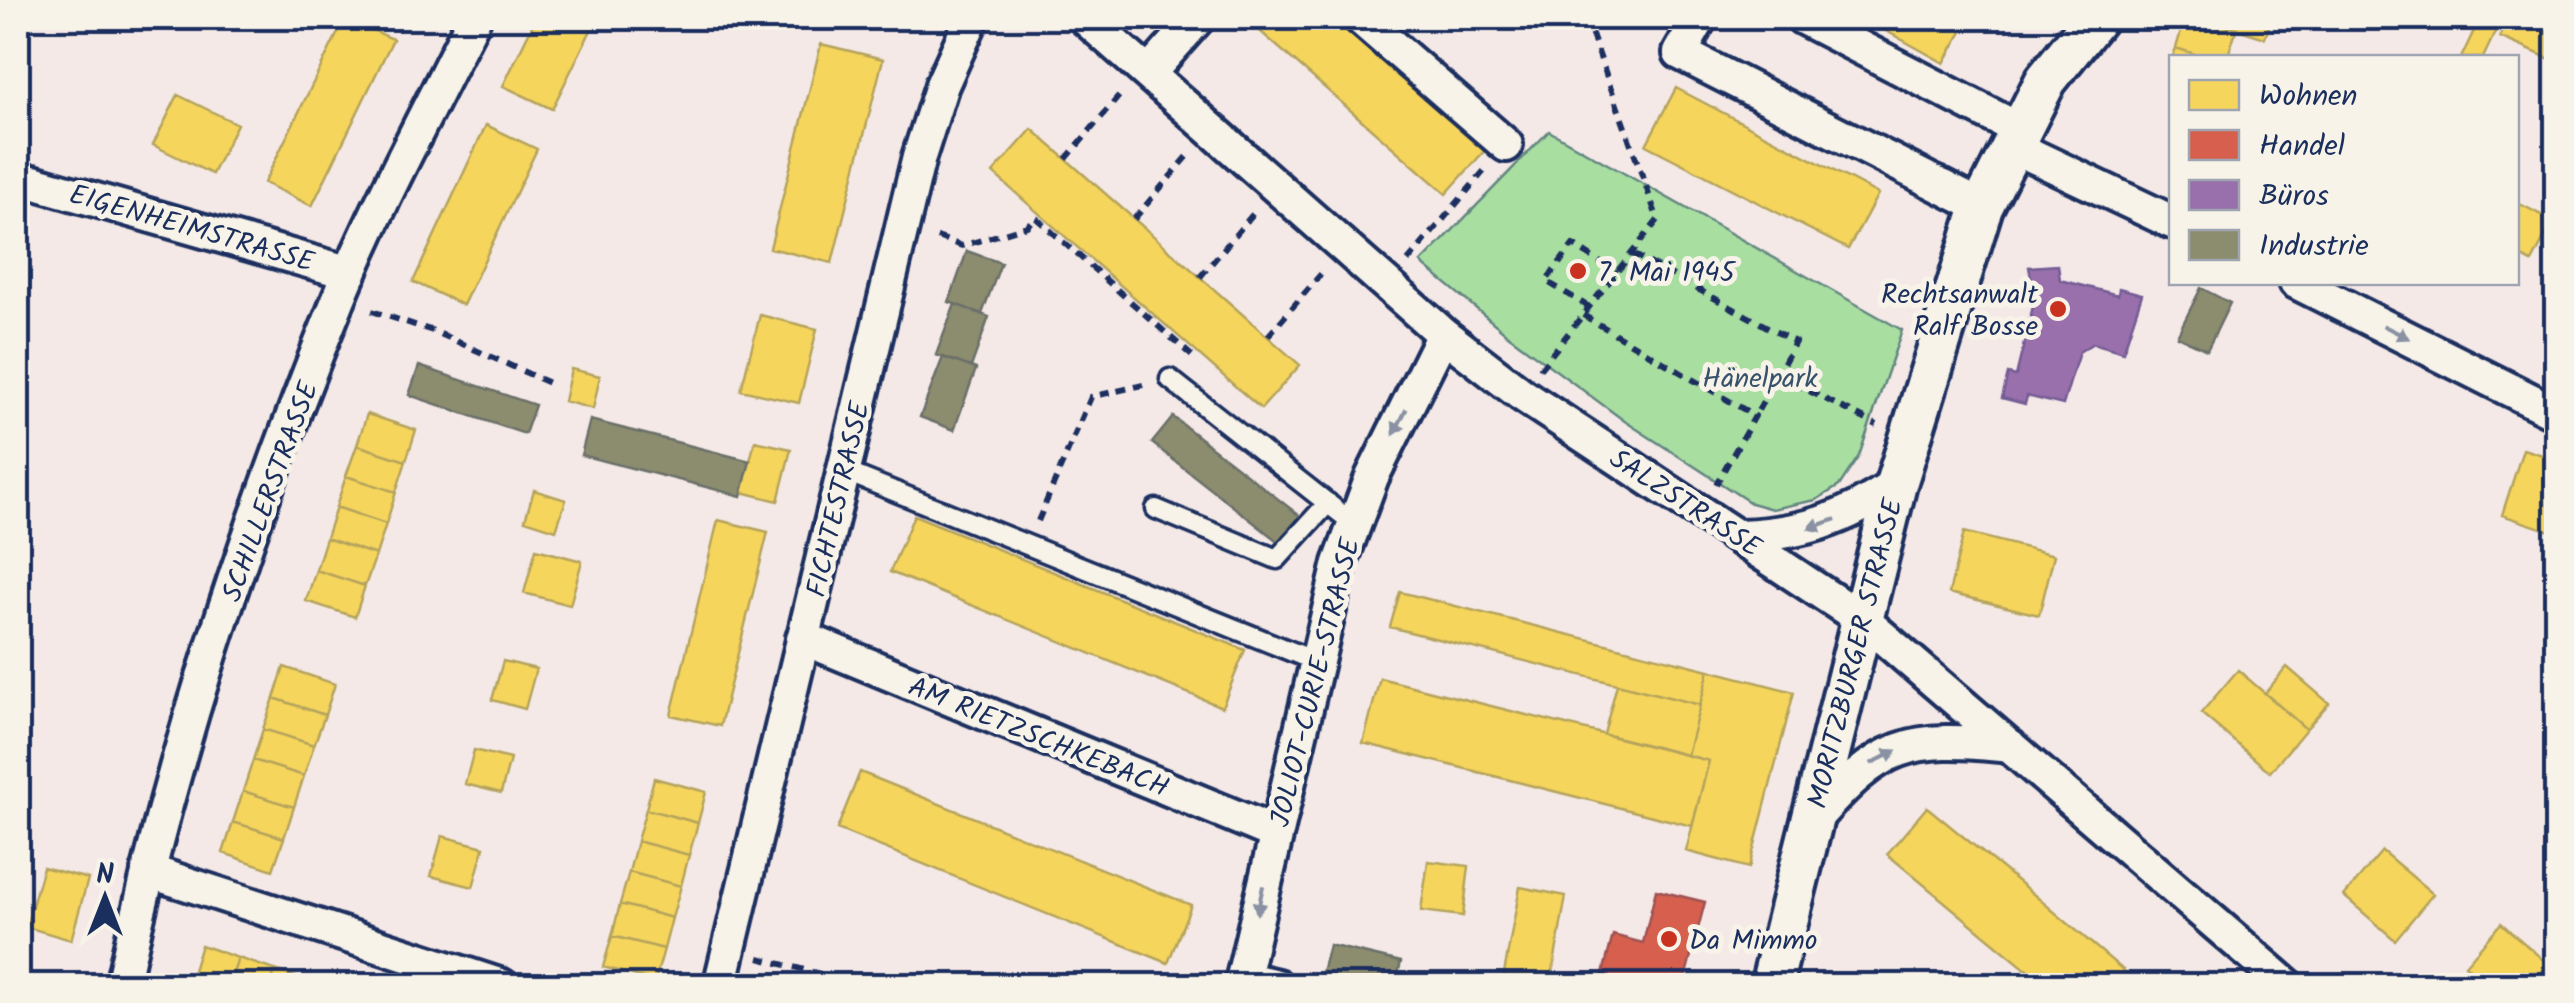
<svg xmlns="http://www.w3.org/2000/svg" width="2574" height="1003" font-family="Kalam,sans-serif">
<rect width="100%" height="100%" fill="#f5e9e7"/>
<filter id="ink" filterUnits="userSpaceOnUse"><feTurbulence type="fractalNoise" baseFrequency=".01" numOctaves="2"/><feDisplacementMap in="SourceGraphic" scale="20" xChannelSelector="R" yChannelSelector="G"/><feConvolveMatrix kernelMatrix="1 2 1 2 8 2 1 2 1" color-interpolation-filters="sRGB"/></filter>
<g filter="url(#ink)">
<!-- green -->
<path fill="#a9dea1" stroke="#628680" stroke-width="2.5" d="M1549,131L1902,330L1859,456L1839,486L1816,500L1772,509L1751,503L1626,422L1508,335L1421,263Z"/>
<!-- homes -->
<path fill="#f6d55c" stroke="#b4a35d" stroke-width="2.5" d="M345,18L393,39L312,206L264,183Z
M536,18H597L552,109L503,86Z
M1245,18H1335L1486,149L1446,194Z
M1863,18H1970L1944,63Z
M2185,18L2237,28L2227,58H2207L2176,48Z
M2217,18H2272L2265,38L2215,22Z
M2508,18H2556V45L2550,59L2500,37Z
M2479,20L2497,28L2483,58H2461Z
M821,44L883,59L832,263L770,248Z
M2176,48L2207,58H2172Z
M1676,88L1878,194L1848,249L1646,145Z
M178,95L237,124L212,174L153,145Z
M486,125L537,149L463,305L413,282Z
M1032,129L1300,365L1261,409L993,173Z
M2516,202L2553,221L2532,262L2516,254Z
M760,315L817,329L799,403L741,390Z
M571,369L600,376L593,409L564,401Z
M367,414L416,430L406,461L357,445Z
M755,441L791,449L778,501L742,492Z
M357,445L406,461L396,492L346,476Z
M2523,449L2556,459V533L2502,515Z
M346,476L396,492L386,524L336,507Z
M534,490L566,500L556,530L525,520Z
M336,507L386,524L376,555L326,538Z
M914,515L1245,650L1222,707L890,572Z
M718,520L768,532L720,726L671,715Z
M1964,532L2054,555L2039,615L1949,593Z
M326,538L376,555L365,586L316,570Z
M536,549L582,561L570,605L524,593Z
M316,570L365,586L355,617L306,601Z
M1400,592L1709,670L1700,705L1390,627Z
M503,661L536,669L525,709L492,700Z
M284,667L335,684L325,715L274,698Z
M2287,667L2329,703L2306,729L2265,693Z
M1709,670L1794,692L1749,868L1686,851L1709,761L1687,755Z
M2238,670L2306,729L2270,772L2201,713Z
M1380,678L1709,761L1692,826L1363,743Z
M1617,684L1700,705L1687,755L1604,734Z
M274,698L325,715L314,745L263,729Z
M263,729L314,745L304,776L253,760Z
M474,750L510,759L501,793L465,784Z
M253,760L304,776L294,807L243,791Z
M860,772L1191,905L1168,963L837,829Z
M654,778L706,792L698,823L646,809Z
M243,791L294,807L284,838L233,822Z
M1927,807L2032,893L2142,986H2046L1887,854Z
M646,809L698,823L689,855L637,841Z
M233,822L284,838L273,870L223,853Z
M442,836L484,847L473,887L431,876Z
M637,841L689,855L681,886L629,872Z
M2382,851L2433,894L2395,940L2344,896Z
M1428,861L1469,866L1463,916L1421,911Z
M43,867L88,879L71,940L26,927Z
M629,872L681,886L672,918L620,904Z
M1520,887L1566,896L1550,986L1502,984Z
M620,904L672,918L664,949L612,936Z
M2501,923L2556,971V986H2489L2465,965Z
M612,936L664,949L655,981L603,967Z
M201,945L238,958L229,986H188Z
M238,958L275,970L270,986H229Z
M275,970L311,982L310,986H270Z"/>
<!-- shops -->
<path fill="#d6604d" stroke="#9e5152" stroke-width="2.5" d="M1656,890L1705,902L1683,986H1619L1601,981L1613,935L1643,943Z"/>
<!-- offices -->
<path fill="#9970ab" stroke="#735c94" stroke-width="2.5" d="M2058,265L2060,280L2118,295L2119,288L2142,294L2123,352L2093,343L2079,352L2063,405L2027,396L2025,404L2002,398L2008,374L2016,376L2035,298L2029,267Z"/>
<!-- industry -->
<path fill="#8c8c6e" stroke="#6a7069" stroke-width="2.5" d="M967,251L1001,263L982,314L949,302Z
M2201,288L2230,303L2207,350L2177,336Z
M955,304L989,317L971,367L936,355Z
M943,357L976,369L954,430L920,417Z
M419,366L535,405L525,434L409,395Z
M1173,417L1300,516L1280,543L1152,443Z
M590,420L750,461L741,496L581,455Z
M1329,945L1401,962L1395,986H1360L1321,976Z"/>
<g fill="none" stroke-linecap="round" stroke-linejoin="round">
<!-- service casing -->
<g stroke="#1b2f5e" stroke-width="25">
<path id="service" d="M1170,379L1354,524
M844,471L1315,661
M1156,509L1277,559L1328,503"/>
</g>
<!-- minor casing -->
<g stroke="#1b2f5e" stroke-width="40">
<path id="minor" d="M1085,18L1443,334L1521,394L1863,620L2288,986
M1360,18L1506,145
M1700,18L1680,53L1982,207
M1803,18L2020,130
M1149,73L1198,18
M2012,146L2172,222
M33,182L350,273
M2296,282L2556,413
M1739,536C1801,534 1845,520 1896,484
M803,638L1275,833
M1813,821C1881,743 1907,735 2010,746
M148,871L502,986
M1243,978L1277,986
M122,986C172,751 249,520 339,298C378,203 429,110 474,18
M720,986L919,157L942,85L972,18
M1241,986L1340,563L1372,477L1443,334"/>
</g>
<!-- tertiary casing -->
<g stroke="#1b2f5e" stroke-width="48">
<path id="tertiary" d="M1771,986L1896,484L1982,207L2046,80L2096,18"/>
</g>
<!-- path -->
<path stroke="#1b2f5e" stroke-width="6" stroke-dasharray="10 8" stroke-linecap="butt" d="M1066,159L1120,95
M1134,219L1188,156
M937,237L962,246L1027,226L1035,217L1192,356
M1633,254L1795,342L1755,416
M1408,261L1484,171
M1200,277L1253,214
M1589,307L1546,281L1573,245L1617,273
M372,311L436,332L551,384
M1583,315L1755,416L1716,484
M1268,336L1321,274
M1540,369L1658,220L1586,18
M1777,375L1877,425
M1038,521L1091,397L1143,385
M759,958L866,986"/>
<!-- service -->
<use href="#service" stroke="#f7f3e8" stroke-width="18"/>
<!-- minor -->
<use href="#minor" stroke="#f7f3e8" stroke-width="32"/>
<!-- tertiary -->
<use href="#tertiary" stroke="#f7f3e8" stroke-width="40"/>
</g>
<!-- one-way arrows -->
<defs><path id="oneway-solid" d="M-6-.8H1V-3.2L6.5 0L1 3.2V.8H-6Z" transform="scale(2.5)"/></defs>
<g fill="#8991a3">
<use href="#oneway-solid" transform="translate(2396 332) rotate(27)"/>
<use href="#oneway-solid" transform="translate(1400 422) rotate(116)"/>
<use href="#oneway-solid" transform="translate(1822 524) rotate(161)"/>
<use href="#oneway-solid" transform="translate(1884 757) rotate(-27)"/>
<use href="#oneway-solid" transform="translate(1260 900) rotate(102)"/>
</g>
</g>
<!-- markers -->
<g fill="#c8321e" stroke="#f7f3e8" stroke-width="4">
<circle cx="1578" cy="271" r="10"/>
<circle cx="2058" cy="309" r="10"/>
<circle cx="1669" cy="939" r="10"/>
</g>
<g text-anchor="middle" stroke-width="10" stroke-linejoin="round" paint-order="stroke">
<!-- street labels -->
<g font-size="28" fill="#1b2f5e" stroke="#f7f3e8">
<text transform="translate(192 227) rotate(16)" y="10">EIGENHEIMSTRASSE</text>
<text transform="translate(269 491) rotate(-70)" y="10">SCHILLERSTRASSE</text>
<text transform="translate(837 499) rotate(-77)" y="10">FICHTESTRASSE</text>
<text transform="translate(1686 502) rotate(33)" y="10">SALZSTRASSE</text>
<text transform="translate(1854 653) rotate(-76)" y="10">MORITZBURGER STRASSE</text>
<text transform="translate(1314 682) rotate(-76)" y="10">JOLIOT-CURIE-STRASSE</text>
<text transform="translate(1039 736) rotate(22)" y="10">AM RIETZSCHKEBACH</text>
</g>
<!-- poi labels -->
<g font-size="28" fill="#1b2f5e" stroke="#f7f3e8" text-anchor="start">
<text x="1598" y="281">7. Mai 1945</text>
<text x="2038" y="303" text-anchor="end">Rechtsanwalt<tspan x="2038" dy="32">Ralf Bosse</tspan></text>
<text x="1689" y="949">Da Mimmo</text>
</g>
<!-- park labels -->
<g font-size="28" fill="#37526b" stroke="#f7f3e8">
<text x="1760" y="387">Hänelpark</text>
</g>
</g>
<!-- margin -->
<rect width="2574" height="1003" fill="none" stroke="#f7f3e8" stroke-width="60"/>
<rect x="30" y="30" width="2514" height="943" fill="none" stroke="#1b2f5e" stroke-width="4" filter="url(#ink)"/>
<!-- legend -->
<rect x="2169" y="55" width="350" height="230" fill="#f7f3e8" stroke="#9fa5b1" stroke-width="2.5"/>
<rect x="2189" y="80" width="50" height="30" fill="#f6d55c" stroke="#9fa5b1" stroke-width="2.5"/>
<text x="2259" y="105" font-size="30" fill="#1b2f5e">Wohnen</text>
<rect x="2189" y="130" width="50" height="30" fill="#d6604d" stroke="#9fa5b1" stroke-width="2.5"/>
<text x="2259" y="155" font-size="30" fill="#1b2f5e">Handel</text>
<rect x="2189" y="180" width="50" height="30" fill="#9970ab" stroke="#9fa5b1" stroke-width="2.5"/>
<text x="2259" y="205" font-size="30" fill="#1b2f5e">Büros</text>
<rect x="2189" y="230" width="50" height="30" fill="#8c8c6e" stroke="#9fa5b1" stroke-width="2.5"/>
<text x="2259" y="255" font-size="30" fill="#1b2f5e">Industrie</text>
<!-- north arrow -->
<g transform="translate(105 898)" stroke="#f7f3e8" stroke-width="8" paint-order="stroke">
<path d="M0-8L18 38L0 25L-18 38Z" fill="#1b2f5e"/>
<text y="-15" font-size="28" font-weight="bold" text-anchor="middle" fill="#1b2f5e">N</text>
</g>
</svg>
